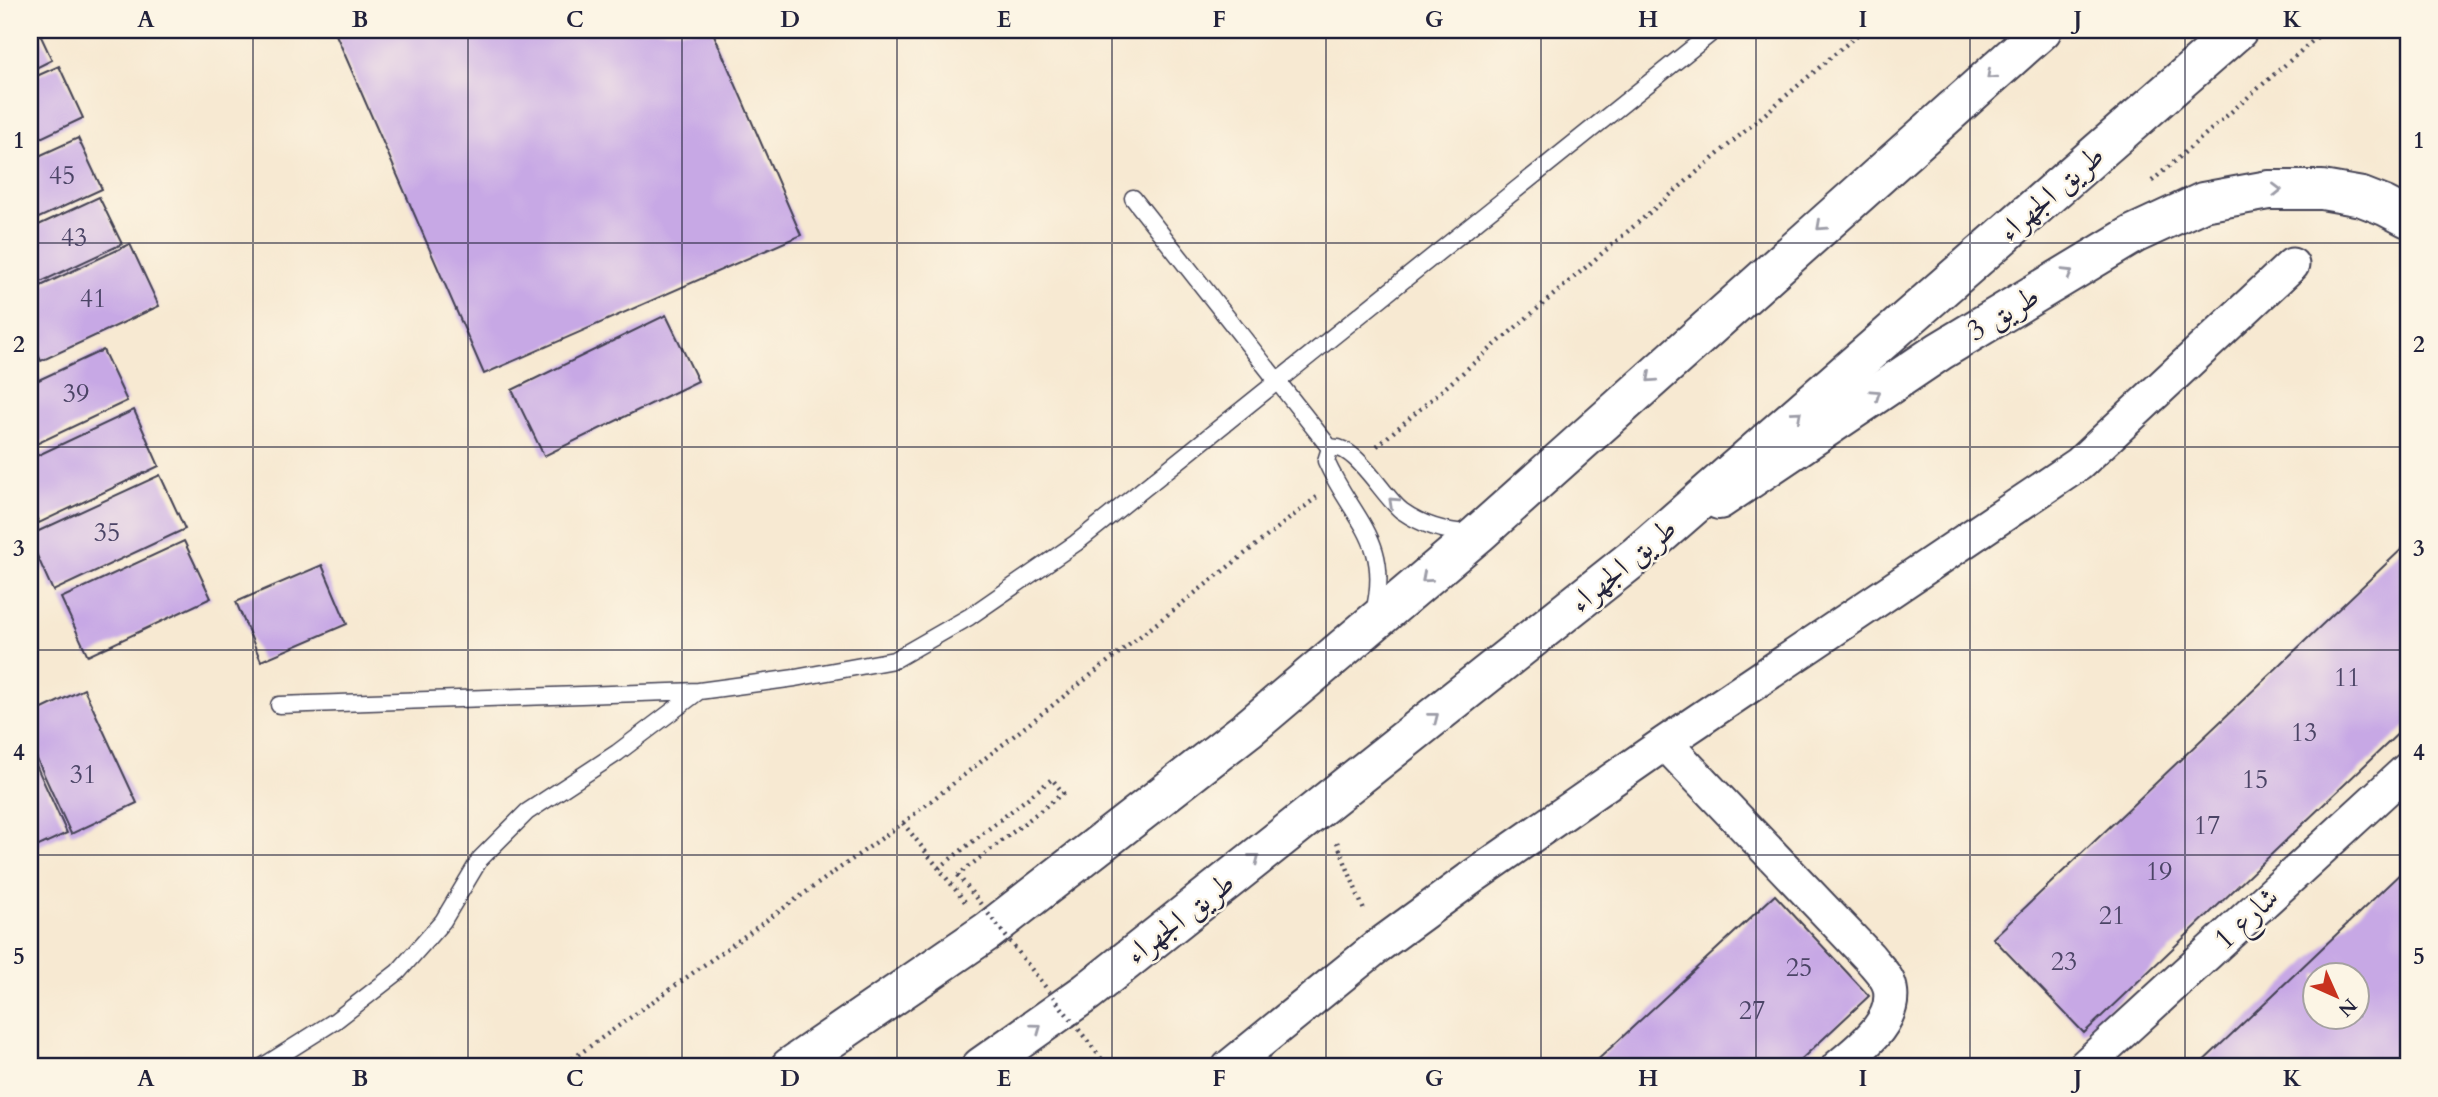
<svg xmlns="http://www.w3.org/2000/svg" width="2438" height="1097" font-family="Cardo,Amiri,serif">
<rect width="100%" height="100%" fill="#fcf5e5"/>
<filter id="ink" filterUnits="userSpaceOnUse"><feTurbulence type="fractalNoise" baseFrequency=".0143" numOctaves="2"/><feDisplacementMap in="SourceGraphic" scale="14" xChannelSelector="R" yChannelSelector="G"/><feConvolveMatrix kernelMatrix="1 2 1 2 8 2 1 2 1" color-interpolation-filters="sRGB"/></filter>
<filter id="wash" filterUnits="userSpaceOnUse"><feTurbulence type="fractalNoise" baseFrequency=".00686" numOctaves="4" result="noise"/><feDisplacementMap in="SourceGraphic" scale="28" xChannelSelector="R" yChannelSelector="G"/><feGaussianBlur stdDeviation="1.57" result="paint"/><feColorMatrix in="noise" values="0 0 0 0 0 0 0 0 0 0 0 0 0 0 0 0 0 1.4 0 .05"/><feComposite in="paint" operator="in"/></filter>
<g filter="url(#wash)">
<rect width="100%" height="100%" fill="#f7e9d2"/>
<g id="blocks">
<!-- building -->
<path fill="#c7a8e5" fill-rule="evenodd" d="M30,30H38L52,60L30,71Z
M334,30H712L801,235L484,374Z
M59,66L83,118L30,143V79Z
M78,138L102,189L30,222V160Z
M99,197L122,244L30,287V229Z
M130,244L159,306L41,361L30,338V291Z
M666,315L698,381L544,456L512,390Z
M103,350L127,401L30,447V384Z
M134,410L159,466L39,523L30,504V459Z
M160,475L185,529L53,591L30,540V535Z
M184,541L211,598L88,656L61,598Z
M2408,543V724L2084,1033L1993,938Z
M322,565L347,624L261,661L236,602Z
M84,689L137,803L71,834L30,744V715Z
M30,752L67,833L30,850Z
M2408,866V1067H2197L2296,973ZM2316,974H2358V1016H2316Z
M1775,895L1869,996L1823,1039L1793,1067H1590Z"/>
</g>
</g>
<g filter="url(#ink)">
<use href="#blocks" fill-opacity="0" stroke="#424052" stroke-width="2"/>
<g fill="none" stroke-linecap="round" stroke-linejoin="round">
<!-- lane casing -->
<g stroke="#424052" stroke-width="19">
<path id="lane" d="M1133,198L1330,448
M1330,448L1326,461C1352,520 1392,540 1374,612
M1330,448C1354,441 1383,497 1402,511C1422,525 1446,532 1470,533
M279,705L699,691
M262,1067L335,1021L398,972L443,921L480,859L527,812L617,753L699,691L795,678L894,660L969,617L1076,543L1715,30"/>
</g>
<!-- street casing -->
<g stroke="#424052" stroke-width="37">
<path id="street" d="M1665,743L1869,957C1876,966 1888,977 1890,988C1897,1022 1860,1048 1838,1067
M1229,1067L1378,946L1471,878L1665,743L2079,464L2292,265
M2084,1067L2408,769"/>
</g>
<!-- secondary casing -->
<g stroke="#424052" stroke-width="42">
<path id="secondary" d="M1719,500L1940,351L2134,234L2203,202L2269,190H2322L2362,197L2385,206L2408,218"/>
</g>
<!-- highway casing -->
<g stroke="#424052" stroke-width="42">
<path id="highway" d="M790,1067L988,931L1249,728L1478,534L2042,30
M981,1067L1087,992L1636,556L2238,30"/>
</g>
<!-- path -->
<path stroke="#424052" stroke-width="4.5" stroke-dasharray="2 5" stroke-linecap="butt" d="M2152,181L2325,30
M1377,446L1863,30
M903,823L966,903
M1337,842L1365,913
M939,868L1052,779L1063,793L958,875
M561,1067L903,823L1317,497"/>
<!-- lane -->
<use href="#lane" stroke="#fff" stroke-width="16"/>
<!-- street -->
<use href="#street" stroke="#fff" stroke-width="33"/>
<!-- secondary -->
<use href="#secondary" stroke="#fff" stroke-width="38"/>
<!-- highway -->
<use href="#highway" stroke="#fff" stroke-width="38"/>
<!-- path-bridge -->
<path stroke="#424052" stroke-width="4.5" stroke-dasharray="2 5" stroke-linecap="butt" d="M958,875L1108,1067"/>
</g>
<!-- one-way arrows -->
<defs><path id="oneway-chevron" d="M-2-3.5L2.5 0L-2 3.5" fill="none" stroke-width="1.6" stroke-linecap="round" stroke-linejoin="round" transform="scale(1.75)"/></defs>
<g stroke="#9c9ca7">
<use href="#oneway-chevron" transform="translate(1991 75) rotate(138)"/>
<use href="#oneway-chevron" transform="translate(2277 190) rotate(-1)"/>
<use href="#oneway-chevron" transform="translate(1821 226) rotate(138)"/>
<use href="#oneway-chevron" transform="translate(2068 273) rotate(-31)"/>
<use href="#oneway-chevron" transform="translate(1651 378) rotate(138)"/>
<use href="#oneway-chevron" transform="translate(1876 394) rotate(-34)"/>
<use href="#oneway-chevron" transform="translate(1797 415) rotate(-41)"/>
<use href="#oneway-chevron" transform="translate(1393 502) rotate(-137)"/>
<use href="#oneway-chevron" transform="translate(1426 578) rotate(139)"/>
<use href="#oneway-chevron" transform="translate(1434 717) rotate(-38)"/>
<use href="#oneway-chevron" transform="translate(1255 858) rotate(-38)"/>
<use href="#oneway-chevron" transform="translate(1037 1028) rotate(-36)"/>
</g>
</g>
<!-- grid -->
<path fill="none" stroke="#22223b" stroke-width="2" stroke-opacity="0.55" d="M253,30V1067M468,30V1067M682,30V1067M897,30V1067M1112,30V1067M1326,30V1067M1541,30V1067M1756,30V1067M1970,30V1067M2185,30V1067M30,243H2408M30,447H2408M30,650H2408M30,855H2408"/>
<g text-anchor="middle" stroke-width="5" stroke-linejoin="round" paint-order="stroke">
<!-- number labels -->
<g font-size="26" fill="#4b4466">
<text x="62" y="184">45</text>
<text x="74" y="246">43</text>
<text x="93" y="307">41</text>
<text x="76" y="402">39</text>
<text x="107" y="541">35</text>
<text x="2347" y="686">11</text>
<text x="2304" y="741">13</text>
<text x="83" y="783">31</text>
<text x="2255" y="788">15</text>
<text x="2207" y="834">17</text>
<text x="2159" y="880">19</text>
<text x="2112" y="924">21</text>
<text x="2064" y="970">23</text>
<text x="1799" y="976">25</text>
<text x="1752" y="1019">27</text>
</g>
<!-- street labels -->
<g font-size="30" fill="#22223b" stroke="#fcf5e5">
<text transform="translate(2051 193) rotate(-41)" y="10">طريق الجهراء</text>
<text transform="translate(2003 313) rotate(-31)" y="10">طريق 3</text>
<text transform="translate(1623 565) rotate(-40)" y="10">طريق الجهراء</text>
<text transform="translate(1180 918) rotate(-38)" y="10">طريق الجهراء</text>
<text transform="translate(2246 918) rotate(-43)" y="10">شارع 1</text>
</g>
</g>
<!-- margin -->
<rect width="2438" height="1097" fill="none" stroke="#fcf5e5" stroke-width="77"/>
<!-- north arrow -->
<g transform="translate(2336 996) rotate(135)"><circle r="33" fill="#fcf5e5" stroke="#a5a1a1" stroke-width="2"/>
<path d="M0-5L12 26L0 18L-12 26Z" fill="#c8321e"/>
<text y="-10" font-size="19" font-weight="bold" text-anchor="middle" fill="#22223b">N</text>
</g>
<rect x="38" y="38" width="2362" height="1020" fill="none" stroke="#22223b" stroke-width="2.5"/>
<g font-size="23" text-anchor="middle" font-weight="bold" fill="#22223b">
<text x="146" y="27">A</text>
<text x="360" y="27">B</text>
<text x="575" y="27">C</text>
<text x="790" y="27">D</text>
<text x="1004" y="27">E</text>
<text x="1219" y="27">F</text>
<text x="1434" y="27">G</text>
<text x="1648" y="27">H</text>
<text x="1863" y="27">I</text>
<text x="2078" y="27">J</text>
<text x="2292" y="27">K</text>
<text x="19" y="148">1</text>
<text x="2419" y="148">1</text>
<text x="19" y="352">2</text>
<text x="2419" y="352">2</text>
<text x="19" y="556">3</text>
<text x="2419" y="556">3</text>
<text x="19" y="760">4</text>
<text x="2419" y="760">4</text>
<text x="19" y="964">5</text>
<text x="2419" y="964">5</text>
<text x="146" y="1086">A</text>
<text x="360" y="1086">B</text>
<text x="575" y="1086">C</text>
<text x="790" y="1086">D</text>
<text x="1004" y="1086">E</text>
<text x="1219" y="1086">F</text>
<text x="1434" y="1086">G</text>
<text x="1648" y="1086">H</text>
<text x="1863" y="1086">I</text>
<text x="2078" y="1086">J</text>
<text x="2292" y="1086">K</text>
</g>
</svg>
